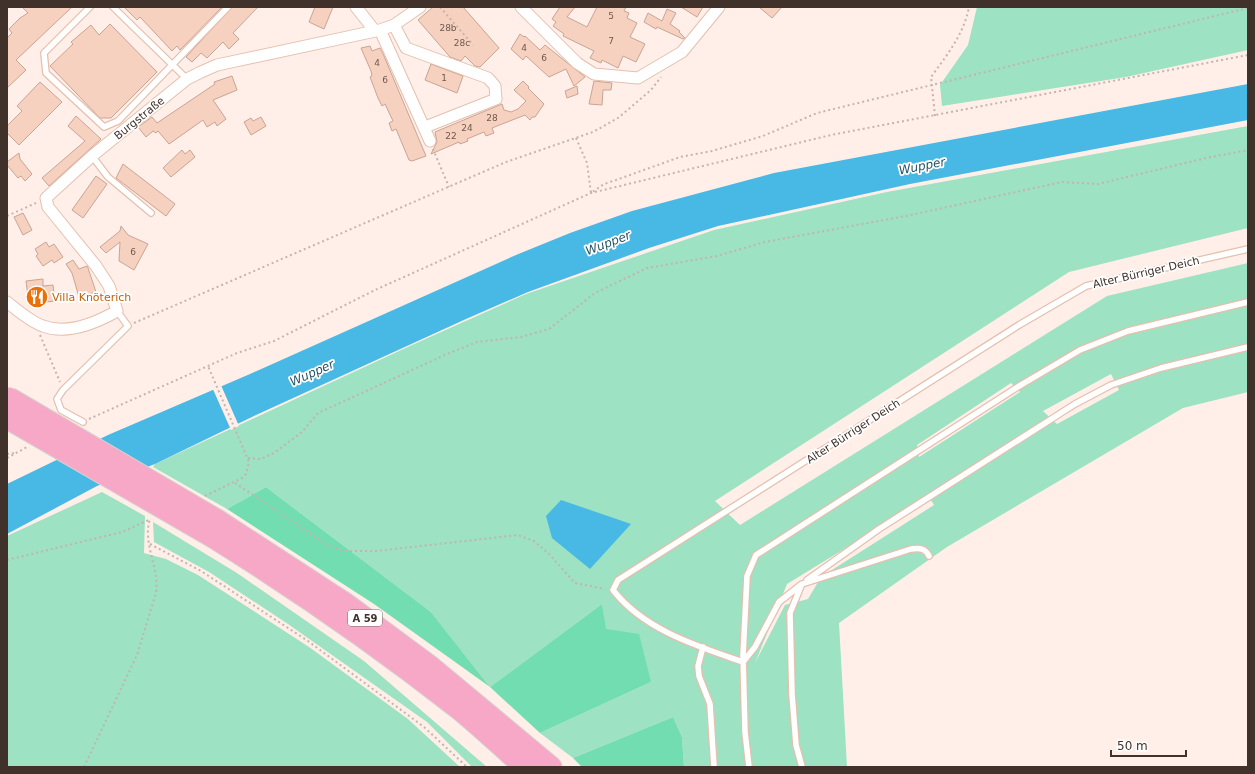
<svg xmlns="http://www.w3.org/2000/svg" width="1255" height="774" font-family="'DejaVu Sans',sans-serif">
<rect width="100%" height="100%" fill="#ffefe8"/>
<!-- green -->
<path fill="#9ce2c3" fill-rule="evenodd" d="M977,7H1248V50L1126,77L942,106L940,85L968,45Z
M1248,126V228L1069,272L715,501L740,525L1107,296L1248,263V392L1183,408L947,547L839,623L847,767H684L682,737L673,717L573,758L540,733L651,682L605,629L602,604L490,687L431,612L266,487L227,509L153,467L155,464L412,345L526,294L714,230L887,192ZM1111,374L1119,390L1057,424L1043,411ZM1011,383L1020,392L919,457L917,445ZM929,497L934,505L821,577L808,599L785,605L755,663L787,584Z
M102,492L145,516L144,553L166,559L198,575L309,647L408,719L460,767H7V536Z
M153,522L237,573L364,661L487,767H472L427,722L288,624L209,572L154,542Z"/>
<!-- forest -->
<path fill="#72ddb1" d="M266,487L431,612L490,687L602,604L606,629L639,634L651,682L540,733L490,687L374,604L227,509Z
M673,717L682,737L684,767H582L573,758Z"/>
<!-- water -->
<path fill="#48b8e5" d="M1248,84V120L910,184L718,226L649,248L528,292L466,319L256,415L155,464L97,486L7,534V484L108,435L250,374L516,255L570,233L632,211L774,173Z
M561,500L631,524L590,569L552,538L546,516Z"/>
<!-- pier -->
<path fill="#ffefe8" d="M220,383L239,426L231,430L212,387Z"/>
<!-- building -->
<path fill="#f7d1bf" stroke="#c9a493" d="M22,7H72L16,60L26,70L7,88V38L12,33L9,29L20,18L28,13Z
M124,7H222L180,50L177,46L172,51L140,17L137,20Z
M232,7H258L233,33L239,39L229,49L223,42L207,58L201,53L192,62L186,57Z
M315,7H333L324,29L309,22Z
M433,7H463L499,48L480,67L475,66L465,56L461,61L450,57L418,20Z
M560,7H575L567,17L587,27L597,7H626L624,11L629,13L627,18L637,23L630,37L645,44L636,62L623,56L618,68L602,60L601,63L590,58L594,51L563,36L564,34L553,26L556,22L552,19Z
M681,7H703L697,17Z
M759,7H782L772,18Z
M667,9L676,13L670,24L680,31L679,32L685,38L683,39L657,27L656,29L644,22L648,13L662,21Z
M110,24L157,72L111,118H100L50,66L73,44L71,42L91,25L99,35Z
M520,34L524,37L525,36L540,50L545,45L585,77L574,86L566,69L549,77L526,56L523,60L511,49Z
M370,46L372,51L380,48L384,56L426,156L412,161L409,160L396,129L392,131L389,123L393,121L385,104L382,106L378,98L370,77L372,76L371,71L361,48Z
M431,64L463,76L457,93L425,80Z
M232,76L237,90L213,100L226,119L217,126L215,122L207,127L203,120L169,144L158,131L156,133L153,131L146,137L138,127L152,117L157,123L215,84L214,82Z
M523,81L529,87L528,88L544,104L535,117H532L530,120L525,115L492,128L494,133L486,136L484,132L467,139L468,141L460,144L459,142L431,154L437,142L435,132L502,104L504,110L511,112L518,109L526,101L514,90Z
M594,81L612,83L611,90H603L602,105L589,104Z
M40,82L62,102L19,145L7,133V126L22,111L17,106Z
M577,86L578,94L567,98L565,91Z
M76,116L101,139L49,186L42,178L85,141L68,126Z
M261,117L266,126L251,135L244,122L251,118L253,121Z
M182,150L185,154L190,150L195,157L171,177L163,168Z
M19,153L20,159L32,174L25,181L21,176L18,178L7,165V162Z
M123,164L175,204L166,216L116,178Z
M96,176L107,184L83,218L72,210Z
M23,213L32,230L23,235L14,217Z
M121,226L128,235L148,244L134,270L119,261L120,242L106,253L100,247L120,231Z
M46,242L49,247L54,244L63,257L54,263L52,260L43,266L36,256L38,254L35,249Z
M73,260L79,269L87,266L88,268L96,292L79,297L72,273L66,264Z
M43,279V286L53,285L55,301L29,304L26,281Z"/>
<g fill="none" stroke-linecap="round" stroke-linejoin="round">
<!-- lane casing -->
<g stroke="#e5c0ae" stroke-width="8">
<path id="lane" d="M90,7L44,53L46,73L104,127L118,121L228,7
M113,7L187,79
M92,156L108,177L151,213
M83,422L61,410L57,399L63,390L128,326L117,311
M929,556C925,548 920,548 911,549L802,584L779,602L755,647L743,662C697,646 644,630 613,590L618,580L1019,325L1086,286L1248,249
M807,580L879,529L1075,404L1111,385L1161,368L1248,347
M801,586L790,613L792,694L796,745L802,767
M703,647L698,666L699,676L710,704L714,767
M749,767L745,732L743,656L747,576L756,555L1016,388L1080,350L1128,331L1248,302"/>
</g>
<!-- street casing -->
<g stroke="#e5c0ae" stroke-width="13">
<path id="street" d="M356,7L375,31
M521,7L577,63L594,74L638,78L682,52L719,7
M394,25L406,48L488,78L495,86L496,99L425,127
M380,30L430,141
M7,302C17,310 31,322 43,326C67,335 96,323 117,311L109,286L96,266L48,207L46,198L92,156L187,79L201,72L217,65L380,30L394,25L420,7"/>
</g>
<!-- highway casing -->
<g stroke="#d5d2d0" stroke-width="23">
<path id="highway" d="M217,520L346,604L431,667L551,767
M213,537C298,590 380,647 459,709C481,727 503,748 525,767"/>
</g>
<!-- path -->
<path stroke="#c3b4ad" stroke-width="2" stroke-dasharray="2 3" stroke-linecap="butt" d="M440,7L473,45
M935,116L931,77C947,55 964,34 969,7
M576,138L587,163L591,193L604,184L616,180L680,157L712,151L763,136L817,113L1248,8
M433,149L449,187
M7,216L36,203
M134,323L506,162L593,132L618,118L651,90L661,77
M40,335L60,382
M89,419L237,353L274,341L375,290L591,193L831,135L1248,55
M7,454L15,453
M7,458L27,447
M248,458L261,459L274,453L302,432L318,413L447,354L477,342L521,337L549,329L595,293L647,268L717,256L765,242L906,216L1062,182L1098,184L1206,158L1248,150
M235,483L329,546L344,551H376L518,535L534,541L548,553L575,583L605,589
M205,496L242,478L246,474L249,462L208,366
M150,544L201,571L308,641L424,727L467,767
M7,560L122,532L151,519
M84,767L137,655L156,593C160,569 142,543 150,519"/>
<!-- lane -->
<use href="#lane" stroke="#fff" stroke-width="5.5"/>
<!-- street -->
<use href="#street" stroke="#fff" stroke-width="11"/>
<!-- highway -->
<use href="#highway" stroke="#f6a8c6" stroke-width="21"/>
<!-- highway-bridge casing -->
<g stroke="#d5d2d0" stroke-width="23" stroke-linecap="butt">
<path id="highway-bridge" d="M9,398L217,520
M7,418L213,537"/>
</g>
<!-- highway-bridge -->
<use href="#highway-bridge" stroke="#f6a8c6" stroke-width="21"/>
</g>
<!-- icons -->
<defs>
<g id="restaurant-disc" transform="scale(1.15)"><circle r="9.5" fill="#e8710a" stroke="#fff"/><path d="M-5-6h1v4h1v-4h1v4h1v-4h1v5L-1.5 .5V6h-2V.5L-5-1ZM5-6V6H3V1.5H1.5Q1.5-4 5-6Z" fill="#fff"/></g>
</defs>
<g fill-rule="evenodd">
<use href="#restaurant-disc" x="37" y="297"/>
</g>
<g text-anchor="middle" stroke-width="3.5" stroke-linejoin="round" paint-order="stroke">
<!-- number labels -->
<g font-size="9" fill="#6e594f">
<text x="611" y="19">5</text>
<text x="448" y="31">28b</text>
<text x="611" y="44">7</text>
<text x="462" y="46">28c</text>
<text x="524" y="51">4</text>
<text x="544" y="61">6</text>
<text x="377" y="66">4</text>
<text x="444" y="81">1</text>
<text x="385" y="83">6</text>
<text x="492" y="121">28</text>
<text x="467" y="131">24</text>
<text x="451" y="139">22</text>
<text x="133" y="255">6</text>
</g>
<!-- shield labels -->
<rect fill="#fff" stroke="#796f6a" stroke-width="1" x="348" y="610" width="34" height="16" rx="3"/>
<g font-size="10" font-weight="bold" fill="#40312a">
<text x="365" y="622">A 59</text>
</g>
<!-- street labels -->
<g font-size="11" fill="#40312a" stroke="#fff">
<text transform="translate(139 118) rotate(-39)" y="4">Burgstraße</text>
<text transform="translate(1146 272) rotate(-13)" y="4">Alter Bürriger Deich</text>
<text transform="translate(853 431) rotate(-33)" y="4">Alter Bürriger Deich</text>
</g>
<!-- food labels -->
<g font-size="11" fill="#c56008" stroke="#fff" text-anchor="start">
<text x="52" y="301">Villa Knöterich</text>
</g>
<!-- water labels -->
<g font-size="12" font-style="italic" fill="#255467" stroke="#fff">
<text transform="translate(922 166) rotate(-11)" y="4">Wupper</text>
<text transform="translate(608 243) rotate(-21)" y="4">Wupper</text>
<text transform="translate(312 373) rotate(-24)" y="4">Wupper</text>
</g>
</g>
<!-- border -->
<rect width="1255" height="774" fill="none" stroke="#40312a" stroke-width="16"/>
<!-- scale -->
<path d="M1111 750v6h75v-6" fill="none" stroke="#40312a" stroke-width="2"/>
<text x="1117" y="750" font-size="12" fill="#40312a" stroke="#ffffff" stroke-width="3" paint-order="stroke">50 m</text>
</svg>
